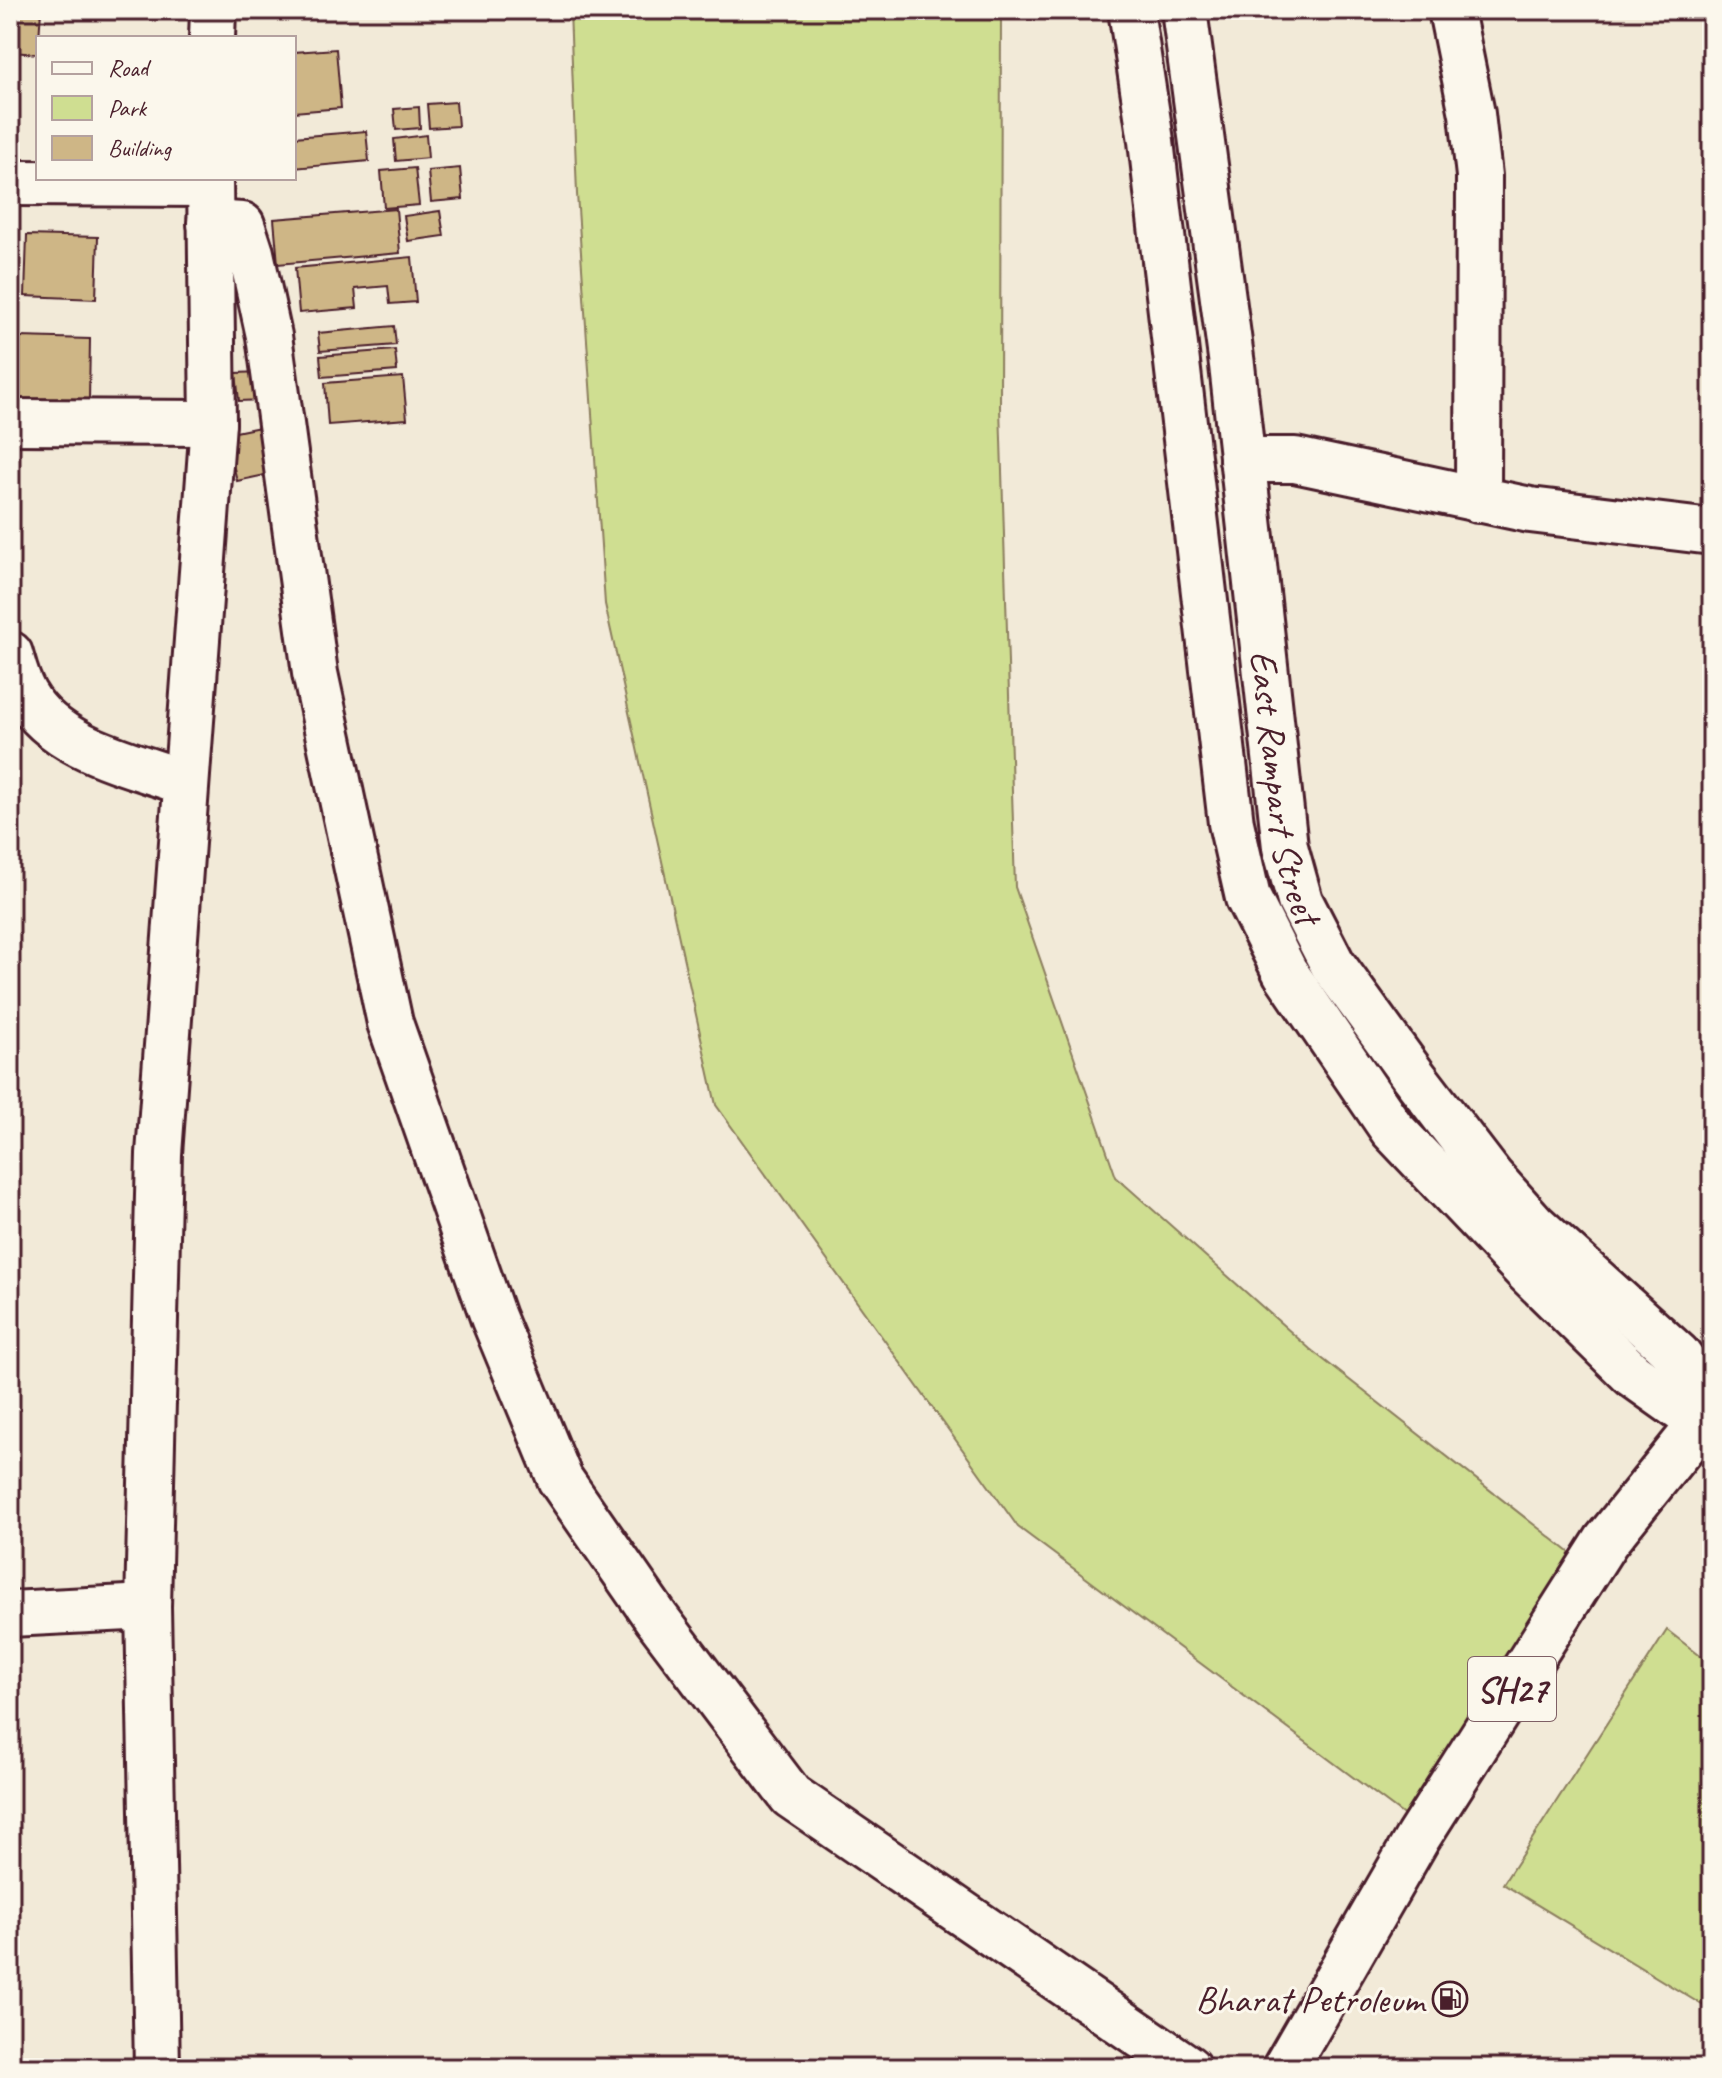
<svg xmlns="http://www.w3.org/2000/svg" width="1722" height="2078" font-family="Caveat,sans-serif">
<rect width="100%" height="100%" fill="#f2ead8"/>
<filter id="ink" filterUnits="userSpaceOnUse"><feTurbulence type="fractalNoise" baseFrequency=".0125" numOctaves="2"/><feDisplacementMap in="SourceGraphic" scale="16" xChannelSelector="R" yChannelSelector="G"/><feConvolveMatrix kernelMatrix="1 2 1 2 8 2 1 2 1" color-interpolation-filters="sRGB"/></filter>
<g filter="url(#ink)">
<!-- green -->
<path fill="#cfde91" stroke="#8c7e5e" stroke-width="2" d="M570,10H1001L1000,407L1015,887L1116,1177L1310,1349L1583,1563L1417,1825L1018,1527L716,1105L605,604L577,194Z
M1667,1630L1712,1665V2011L1503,1884Z"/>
<!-- building -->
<path fill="#ceb686" stroke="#4a1f2b" stroke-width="2" d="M12,10H41L38,54L11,52Z
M336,49L341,108L294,112V52Z
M456,102L458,126L429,128L427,104Z
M419,107L420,128L396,130L394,109Z
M366,131L369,161L294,168V137Z
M426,135L428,158L396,161L394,139Z
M415,168L419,205L384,208L381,171Z
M460,168L463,199L431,202L428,171Z
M396,209L400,253L278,264L274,219Z
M440,211L444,236L408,241L404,216Z
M27,235L98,237L96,299L25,296Z
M412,257L416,302L390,304L388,286L355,289L357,308L299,313L295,268Z
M394,326L396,345L320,351L318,333Z
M20,337L90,339L89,401L18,399Z
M395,350L397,371L322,377L320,356Z
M261,372L263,400L239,401L236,373Z
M403,377L407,419L328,425L325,383Z
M260,427L270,474L237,481L226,434Z"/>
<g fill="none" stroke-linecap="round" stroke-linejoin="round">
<!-- minor casing -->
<g stroke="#4a1f2b" stroke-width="50">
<g id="minor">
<path d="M1131,10L1151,141L1231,823L1248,898L1285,972L1392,1129L1527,1271L1632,1374L1701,1423"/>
<path id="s1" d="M1184,10L1232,365L1285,847L1300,901L1333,965L1412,1074L1491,1177L1533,1224L1678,1355L1693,1376L1699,1399L1701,1423"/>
<path d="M1451,10L1472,114L1479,176L1478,500"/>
<path d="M10,183L210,184"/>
<path d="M210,223L242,225L251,253L269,336L315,673L390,1023L493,1317L560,1479L657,1619L791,1796L1188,2068"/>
<path d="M10,422L213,423"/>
<path d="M1242,460H1295L1530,510L1712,532"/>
<path d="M10,654C14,668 17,682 25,695C56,749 131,763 186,783"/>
<path d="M10,1614L148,1607"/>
</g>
</g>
<!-- major casing -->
<g stroke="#4a1f2b" stroke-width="50">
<path id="major" d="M212,38L213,10
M157,2068L148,1607L159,1154L213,423L210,178
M1285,2068L1418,1837L1606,1541L1701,1423L1712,1415"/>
</g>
<!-- minor -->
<use href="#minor" stroke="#fbf7ec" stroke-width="44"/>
<!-- major -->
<use href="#major" stroke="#fbf7ec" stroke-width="44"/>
</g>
</g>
<!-- icons -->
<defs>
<g id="fuel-ring" transform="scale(1.8)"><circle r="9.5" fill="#fbf7ec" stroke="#4a1f2b" stroke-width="1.5"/><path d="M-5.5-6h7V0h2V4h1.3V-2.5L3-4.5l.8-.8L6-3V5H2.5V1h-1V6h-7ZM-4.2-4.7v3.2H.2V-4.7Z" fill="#4a1f2b"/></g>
</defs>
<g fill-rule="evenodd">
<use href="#fuel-ring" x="1450" y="1999"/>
</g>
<g text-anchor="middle" stroke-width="6" stroke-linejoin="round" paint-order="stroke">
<!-- shield labels -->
<rect fill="#fbf7ec" stroke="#7f6065" stroke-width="2" x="1468" y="1657" width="88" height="64" rx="6"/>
<g font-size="36" font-weight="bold" fill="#4a1f2b">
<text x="1512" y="1702">SH27</text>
</g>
<!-- street labels -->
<g font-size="38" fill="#4a1f2b" stroke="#fbf7ec">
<text dy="13" stroke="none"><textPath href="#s1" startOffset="784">East Rampart Street</textPath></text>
</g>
<!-- poi labels -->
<g font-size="38" fill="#4a1f2b" stroke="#fbf7ec" text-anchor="end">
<text x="1424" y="2012">Bharat Petroleum</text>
</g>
</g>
<!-- margin -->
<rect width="1722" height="2078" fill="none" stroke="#fbf7ec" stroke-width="40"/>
<rect x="20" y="20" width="1682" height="2038" fill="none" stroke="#4a1f2b" stroke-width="3" filter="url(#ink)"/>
<!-- legend -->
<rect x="36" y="36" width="260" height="144" fill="#fbf7ec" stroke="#b4a19f" stroke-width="2"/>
<rect x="52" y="62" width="40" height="12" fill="#fbf7ec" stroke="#b4a19f" stroke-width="2"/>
<text x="108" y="76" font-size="24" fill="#4a1f2b">Road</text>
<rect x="52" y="96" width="40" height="24" fill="#cfde91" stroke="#b4a19f" stroke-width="2"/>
<text x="108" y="116" font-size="24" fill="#4a1f2b">Park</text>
<rect x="52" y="136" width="40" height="24" fill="#ceb686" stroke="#b4a19f" stroke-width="2"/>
<text x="108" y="156" font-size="24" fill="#4a1f2b">Building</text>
</svg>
